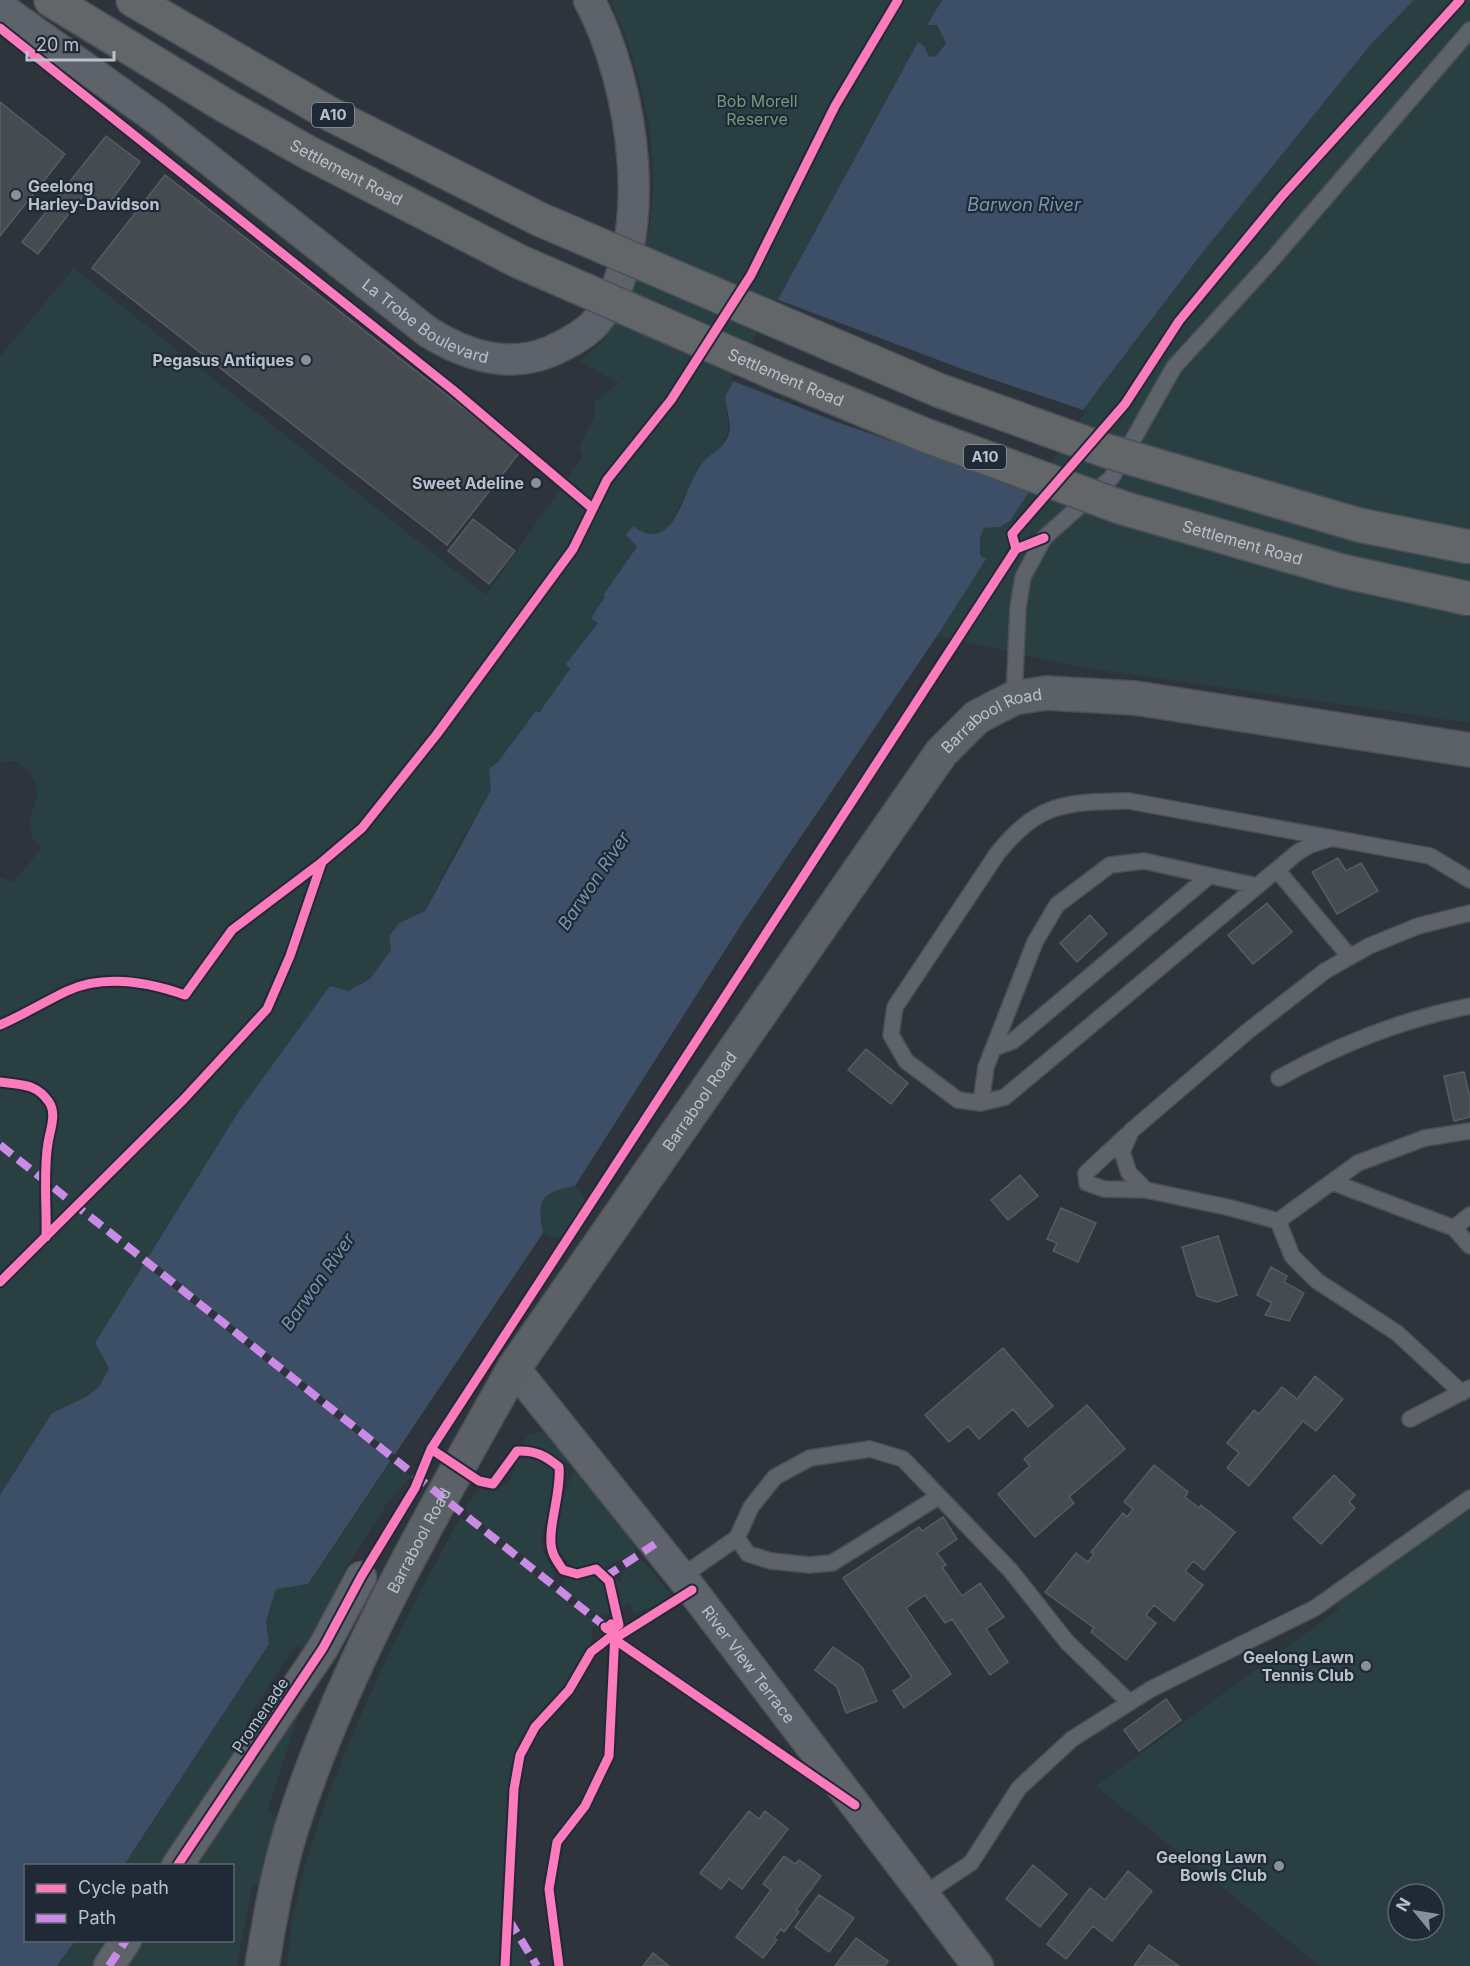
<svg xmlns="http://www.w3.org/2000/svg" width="1470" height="1966" font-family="Inter,sans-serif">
<rect width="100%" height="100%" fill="#2d343c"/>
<!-- green -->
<path fill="#2a3f42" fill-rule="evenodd" d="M610,0H942L927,24L937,25L946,42L936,56L929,57L924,46L918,42L725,397L729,433L717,452L703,462L667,531L655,536L626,535L643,554L624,595L461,840L425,911L399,923L389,935L391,950L370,979L348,991L109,1368L99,1387L86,1397L52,1413L0,1495V877L13,882L42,848L31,836L30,816L37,799L36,783L27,769L15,761L0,762V357L74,268L486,595L583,456L579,448L594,417L595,402L619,383L579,361C614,336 612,325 627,287C633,272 643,256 647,241C664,159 644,75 610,0Z
M1414,0H1470V723L1080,667L937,636L985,559L980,555V538L984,528L1000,527L1010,521L1082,411L1199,257L1372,43Z
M575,1186C604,1216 583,1252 543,1233C536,1199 542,1192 575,1186Z
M545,1432L564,1450L567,1462L552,1470C561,1503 538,1524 542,1546C545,1560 555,1566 554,1581L465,1510L478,1489L494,1491L510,1481C511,1474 523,1441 527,1437C531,1432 539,1432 545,1432Z
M391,1461L411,1477L390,1499L339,1579L338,1594L267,1811L282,1822L265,1880L252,1887L237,1966H57L75,1941L232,1940V1866L124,1865L269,1644L266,1621L276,1588L308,1584ZM295,1646L309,1649L235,1758L248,1718Z
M577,1472L637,1545L634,1554L605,1567L624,1585L620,1578L622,1572L638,1561L644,1562L674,1598L634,1614L630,1603L612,1614L598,1616L565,1590L564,1582L572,1565C541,1545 563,1501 572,1474Z
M1470,1506V1966H1320L1096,1786L1338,1610L1337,1601ZM1398,1894H1434V1930H1398Z
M461,1517L596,1624L592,1629V1640L563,1691L527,1730L514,1759L509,1793L502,1966H287C292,1891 318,1820 346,1751C379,1670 418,1593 461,1517Z
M511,1930L530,1966H511Z"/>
<!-- water -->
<path fill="#3c4f66" d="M942,0H1414L1372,43L1199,257L1082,411L1010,521L1000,527L984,528L980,538V555L986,559L937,636L743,922L575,1186C542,1192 536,1199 543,1233L308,1584L276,1589L266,1621L269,1644L124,1865L26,1866V1940L75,1941L57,1966H0V1495L52,1413L86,1397L99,1387L109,1368L95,1343L239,1111L330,986L348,991L370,979L391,950L389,936L399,923L425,911L491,790L489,769L498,762L536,711L539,713L570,669L566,664L598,623L591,618L605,597L604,594L637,547L626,535L633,526C676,559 683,484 704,461C712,453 725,447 729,434C732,425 726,407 725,397L918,42L924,46L929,57L936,56L946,43L937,25H927Z"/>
<!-- pier -->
<path fill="#2d343c" d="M776,299L965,370L1086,411L1033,490L834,421L731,380Z
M146,1256L397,1457L393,1463L142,1263Z"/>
<!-- building -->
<path fill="#464b52" stroke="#565c63" stroke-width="1.5" d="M0,102L65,154L0,236Z
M106,136L140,162L105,209L85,193L38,254L22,242Z
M165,175L520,452L447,545L92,268Z
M473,519L515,551L489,584L448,551Z
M1338,858L1346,871L1361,863L1378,891L1337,914L1312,872Z
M1267,903L1292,932L1253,964L1228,935Z
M1090,915L1107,934L1077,962L1060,943Z
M866,1049L908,1083L891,1104L848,1070Z
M1464,1072L1470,1098V1117L1454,1121L1444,1076Z
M1020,1175L1038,1196L1008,1220L991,1200Z
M1061,1208L1096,1223L1078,1262L1053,1251L1057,1243L1047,1239Z
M1218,1236L1237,1295L1217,1302L1197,1296L1182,1247Z
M1271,1267L1287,1276L1284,1282L1304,1293L1289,1321L1265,1315L1272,1303L1257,1295Z
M1003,1348L1053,1406L1028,1427L1013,1409L979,1439L968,1426L949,1442L925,1415Z
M1315,1376L1343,1399L1316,1431L1303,1421L1249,1486L1227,1468L1239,1453L1227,1443L1254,1410L1259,1414L1282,1387L1297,1399Z
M1087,1405L1125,1449L1069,1497L1074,1503L1035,1537L998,1494L1030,1466L1024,1459Z
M1154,1465L1188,1492L1185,1497L1199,1508L1201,1505L1235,1532L1204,1570L1193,1561L1185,1571L1203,1585L1174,1621L1154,1605L1146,1615L1156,1623L1126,1660L1091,1632L1094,1628L1045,1592L1076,1553L1088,1562L1094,1554L1091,1552L1123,1513L1127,1517L1133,1509L1124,1502Z
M1334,1475L1355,1495L1349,1502L1355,1508L1321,1544L1293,1518Z
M943,1517L957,1539L937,1553L946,1565L942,1567L962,1596L980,1583L1004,1617L986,1629L1008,1662L990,1675L952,1619L945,1623L925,1595L906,1608L951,1674L904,1708L893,1691L912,1677L843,1578L919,1527L922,1531Z
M833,1647L862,1667L877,1701L846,1713L837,1687L815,1670Z
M1166,1699L1181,1720L1139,1751L1124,1730Z
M749,1811L759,1819L765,1811L788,1829L742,1889L729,1879L721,1889L700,1873Z
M784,1856L795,1864L799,1860L821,1876L796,1910L799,1912L784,1932L781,1929L774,1938L777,1940L763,1958L736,1937L771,1890L763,1884Z
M1033,1865L1067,1894L1040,1927L1006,1899Z
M1128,1871L1152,1891L1112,1941L1093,1926L1066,1959L1047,1944L1090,1888L1105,1900Z
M819,1895L854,1918L829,1952L795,1927Z
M856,1938L888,1961L885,1966H835Z
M1149,1945L1179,1966H1134Z
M653,1953L669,1966H643Z"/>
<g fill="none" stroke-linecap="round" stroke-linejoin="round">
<!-- lane casing -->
<g stroke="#4c5056" stroke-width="18">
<path id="lane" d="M1014,698L1018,608L1023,577L1044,538L1112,477L1174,367L1271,261L1470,30
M1332,838L1310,845L1298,852L1005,1097L981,1103L958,1100L906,1061L891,1035L895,1007L997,854C1039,802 1065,802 1129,801L1430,856L1470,880
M1277,870L1350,957
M994,1048L1013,1041L1209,876
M1279,1078C1338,1045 1403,1019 1470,1006
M981,1103L986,1067L1035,942L1057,905L1110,865L1144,861L1257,886
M1127,1135L1086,1173L1087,1183L1104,1189L1146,1190
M1332,1182L1454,1228L1470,1246
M1278,1221L1358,1163L1425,1138L1470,1131
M1454,1228L1470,1215
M1462,1393L1397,1333L1317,1281L1292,1256L1278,1221L1231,1208L1146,1190L1129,1173L1122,1152L1131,1131L1248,1031L1325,971L1369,946L1418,926L1470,913
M1410,1419L1470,1388
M737,1538L748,1554L771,1561L810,1565L832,1563L938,1497
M681,1577L737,1538L751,1507L775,1477L810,1458L870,1449L903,1459L1011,1571L1067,1642L1129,1702
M924,1894L971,1863L1019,1788L1072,1739L1151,1689L1315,1608L1470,1498"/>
</g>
<!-- street casing -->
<g stroke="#4c5056" stroke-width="33">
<g id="street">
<path id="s1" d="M0,7L157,119L428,332C465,355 506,369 549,352C565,345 583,336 595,323C660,246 633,81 589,0"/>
<path id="s2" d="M514,1368L692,1590L978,1966"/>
<path d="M177,1866L323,1648L361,1577"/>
<path d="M109,1966L126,1940"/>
</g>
</g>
<!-- secondary casing -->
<g stroke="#4c5056" stroke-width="36">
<g id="secondary">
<path id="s3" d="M262,1966C270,1918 278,1870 293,1824C345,1663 431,1516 514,1368L941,753L977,717L1014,698L1046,693L1135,698L1470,750"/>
</g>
</g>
<!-- highway casing -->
<g stroke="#4a5057" stroke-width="36">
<g id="highway">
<path id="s4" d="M51,0L224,105L307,152L518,261"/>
<path d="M133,0L330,114L539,219"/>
</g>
</g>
<!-- lane -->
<use href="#lane" stroke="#5e626a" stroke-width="15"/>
<!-- street -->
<use href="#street" stroke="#5e626a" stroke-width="30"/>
<!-- secondary -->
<use href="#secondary" stroke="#5c6168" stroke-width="33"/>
<!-- highway -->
<use href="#highway" stroke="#636669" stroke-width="33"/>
<!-- highway-bridge casing -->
<g stroke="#4a5057" stroke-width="36" stroke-linecap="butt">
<g id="highway-bridge">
<path d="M539,219L938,390L1107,451L1359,525L1470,547"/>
<path id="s5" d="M518,261L777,374L922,434L1123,508L1342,571L1470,599"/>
</g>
</g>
<!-- highway-bridge -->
<use href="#highway-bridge" stroke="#636669" stroke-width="33"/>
<!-- quiet -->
<path stroke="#ca8be6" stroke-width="8" stroke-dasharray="15 8" stroke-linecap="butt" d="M0,1145L607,1628
M605,1577L655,1544
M509,1920L537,1966
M109,1966L126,1940"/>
<!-- cycleway casing -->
<g stroke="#202a37" stroke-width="13">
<path id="cycleway" d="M0,28L453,390L592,508
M1016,549L1012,534L1125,404L1179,321L1282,196L1460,0
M0,1025C23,1015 44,1002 67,991C104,974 148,982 185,995L232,930L322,862
M0,1082C21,1085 36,1083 49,1102C57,1114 50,1130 48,1143C43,1173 47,1206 46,1237
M0,1282L184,1099L267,1009L290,956L322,862L362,828L437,734L573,549L607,480L671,400L751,275L835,106L898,0
M431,1449L479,1481L493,1484L517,1451C535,1450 546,1456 559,1467C562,1493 545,1533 553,1553C555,1559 560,1565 563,1570L577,1574L596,1569L609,1581L619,1625L615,1627L611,1624L607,1629L605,1627
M692,1590L614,1639L855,1805
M177,1866L323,1648L361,1577L415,1488L431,1449L1016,549L1044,538
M505,1966L514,1789L520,1755L535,1727L569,1690L591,1652L614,1634
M559,1966L549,1889L557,1842L585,1806L609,1756L615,1632"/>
</g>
<!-- cycleway -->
<use href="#cycleway" stroke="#fd7abc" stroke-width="9"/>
</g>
<!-- markers -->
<g fill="#889099" stroke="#202a37" stroke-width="2">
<circle cx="16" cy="195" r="6"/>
<circle cx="306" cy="360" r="6"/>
<circle cx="536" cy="483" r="6"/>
<circle cx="1366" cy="1666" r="6"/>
<circle cx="1279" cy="1866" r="6"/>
</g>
<g text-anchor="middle" stroke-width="4.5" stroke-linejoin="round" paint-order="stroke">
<!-- shield labels -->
<g fill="#202a37" stroke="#8b949f" stroke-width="1.5">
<rect x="312" y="103" width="42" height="24" rx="4.5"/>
<rect x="964" y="445" width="42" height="24" rx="4.5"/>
</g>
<g font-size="15" font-weight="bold" fill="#b9c1cb">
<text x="333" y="120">A10</text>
<text x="985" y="462">A10</text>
</g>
<!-- park labels -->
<g font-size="16" fill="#719c79" stroke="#202a37">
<text x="757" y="107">Bob Morell<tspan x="757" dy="18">Reserve</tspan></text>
</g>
<!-- street labels -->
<g font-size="16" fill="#b9c1cb" stroke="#202a37">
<text dy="6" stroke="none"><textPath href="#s4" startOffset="342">Settlement Road</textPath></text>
<text dy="6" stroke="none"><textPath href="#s1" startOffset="530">La Trobe Boulevard</textPath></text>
<text dy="6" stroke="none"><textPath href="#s5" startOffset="292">Settlement Road</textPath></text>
<text dy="6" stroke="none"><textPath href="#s5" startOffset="778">Settlement Road</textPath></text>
<text dy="6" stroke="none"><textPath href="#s3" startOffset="1464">Barrabool Road</textPath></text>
<text dy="6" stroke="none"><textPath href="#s3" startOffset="978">Barrabool Road</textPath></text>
<text dy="6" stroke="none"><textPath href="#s3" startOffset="456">Barrabool Road</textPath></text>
<text dy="6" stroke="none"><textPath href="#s2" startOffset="378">River View Terrace</textPath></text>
<text transform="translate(260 1715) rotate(-56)" y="6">Promenade</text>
</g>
<!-- poi labels -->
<g font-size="16" font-weight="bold" fill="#b9c1cb" stroke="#202a37" text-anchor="end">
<text x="28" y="192" text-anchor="start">Geelong<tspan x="28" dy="18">Harley-Davidson</tspan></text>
<text x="294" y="366">Pegasus Antiques</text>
<text x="524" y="489">Sweet Adeline</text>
<text x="1354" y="1663">Geelong Lawn<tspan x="1354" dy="18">Tennis Club</tspan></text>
<text x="1267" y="1863">Geelong Lawn<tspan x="1267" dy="18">Bowls Club</tspan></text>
</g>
<!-- water labels -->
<g font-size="18" font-style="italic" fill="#7a92ad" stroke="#202a37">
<text x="1024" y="211">Barwon River</text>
<text transform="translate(594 881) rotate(-56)" y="6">Barwon River</text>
<text transform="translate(318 1282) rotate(-55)" y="6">Barwon River</text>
</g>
</g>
<!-- legend -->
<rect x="24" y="1864" width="210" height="78" fill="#202a37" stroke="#5d6672" stroke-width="1.5"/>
<rect x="36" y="1884" width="30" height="9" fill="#fd7abc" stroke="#5d6672" stroke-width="1.5"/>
<text x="78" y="1894" font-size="18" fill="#b9c1cb">Cycle path</text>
<rect x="36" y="1914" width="30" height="9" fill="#ca8be6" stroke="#5d6672" stroke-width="1.5"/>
<text x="78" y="1924" font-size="18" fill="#b9c1cb">Path</text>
<!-- north arrow -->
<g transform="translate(1416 1912) rotate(300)"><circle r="28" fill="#202a37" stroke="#5d6672" stroke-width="1.5"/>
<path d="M0-4.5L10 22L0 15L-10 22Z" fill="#889099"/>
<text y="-9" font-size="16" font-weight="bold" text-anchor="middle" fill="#b9c1cb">N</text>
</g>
<!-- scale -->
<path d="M27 51v9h87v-9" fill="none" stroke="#b9c1cb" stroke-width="3"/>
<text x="36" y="51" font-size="18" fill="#b9c1cb" stroke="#202a37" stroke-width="4.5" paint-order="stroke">20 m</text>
</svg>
